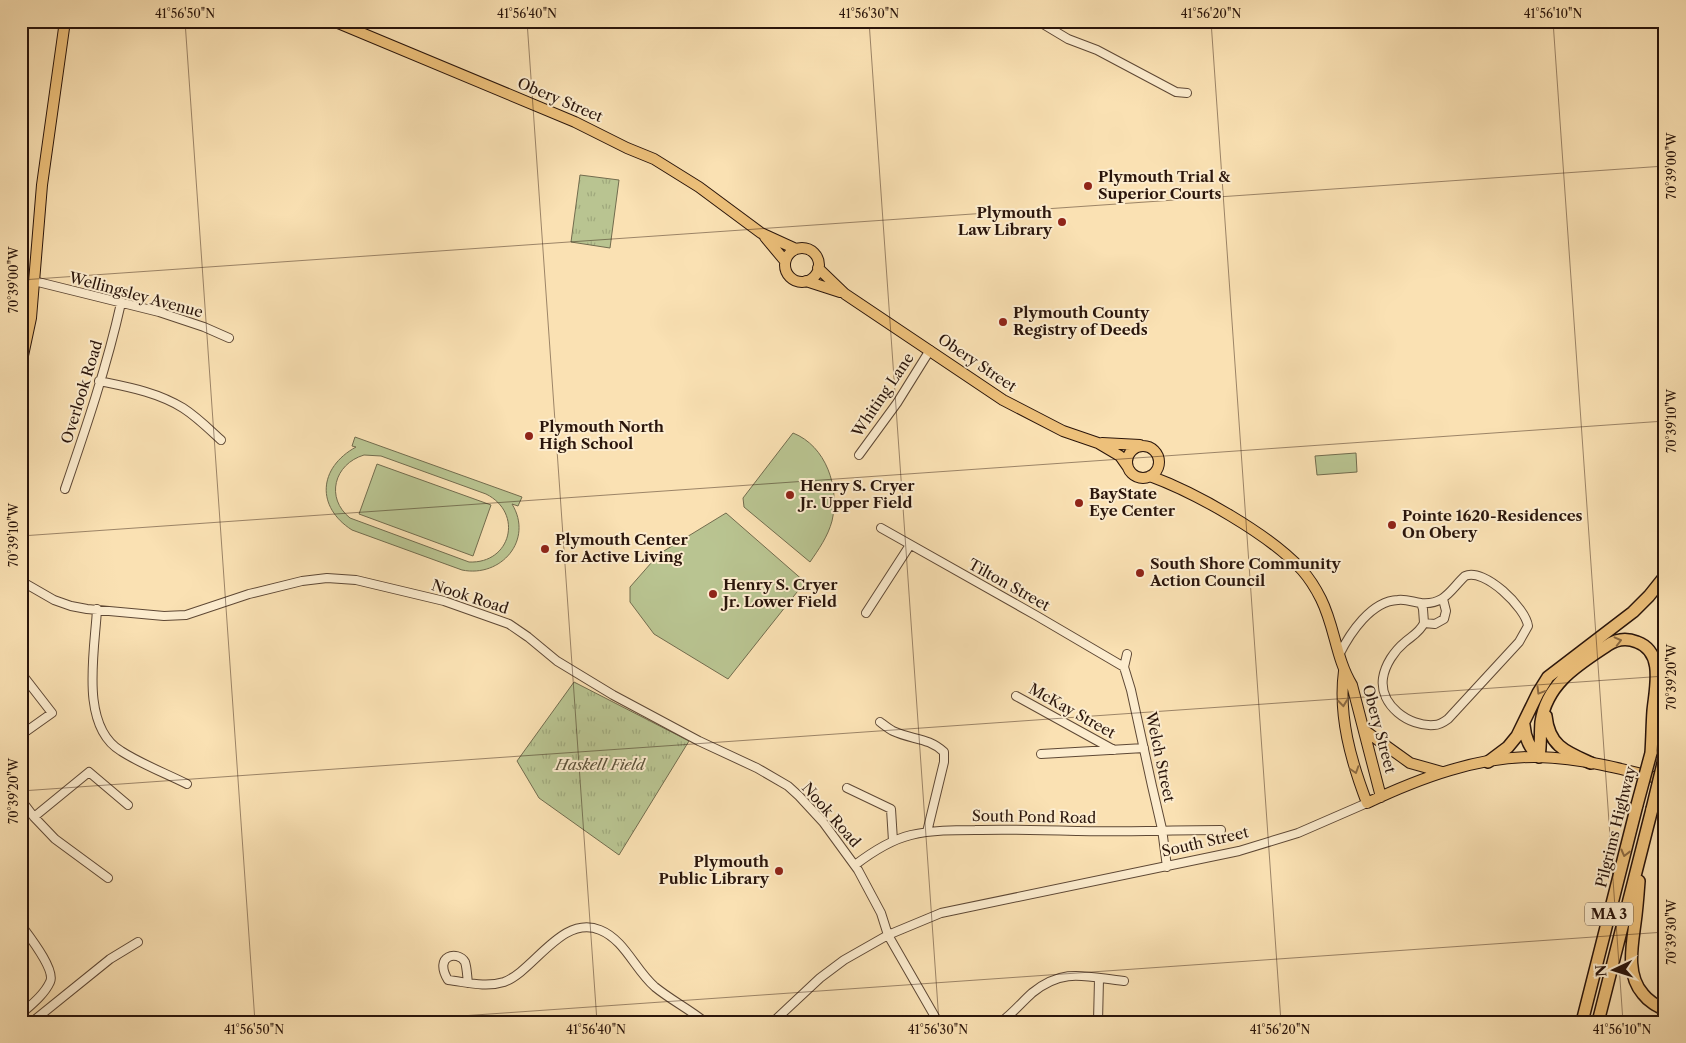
<svg xmlns="http://www.w3.org/2000/svg" width="1686" height="1043" font-family="'Libre Caslon Text',serif">
<defs>
<pattern id="park-tufts" width="24" height="20" patternUnits="userSpaceOnUse" patternTransform="scale(1.25)"><rect width="24" height="20" fill="#b9c491"/><path d="M3 7l-1-3M5 7V3M7 7l1-3M15 17l-1-3M17 17v-4M19 17l1-3" fill="none" stroke="#9fa87c"/></pattern>
</defs>
<rect width="100%" height="100%" fill="#fae1b3"/>
<filter id="stains"><feTurbulence type="fractalNoise" baseFrequency=".004" numOctaves="4"/><feColorMatrix values="0 0 0 0 .2 0 0 0 0 .09 0 0 0 0 .02 0 0 0 .5 -.17"/></filter>
<radialGradient id="worn" r=".72"><stop offset=".6" stop-color="#630" stop-opacity="0"/><stop offset="1" stop-color="#630" stop-opacity=".3"/></radialGradient>
<!-- green -->
<path fill="#b9c491" stroke="#726c4e" fill-rule="evenodd" d="M793,433C826,446 840,487 832,521C828,536 819,549 810,562L744,507L743,498Z
M355,437L522,497L518,506L512,504C534,540 501,578 462,570L352,530C316,507 318,468 356,447L352,446ZM364,455L381,456L486,494C524,513 511,564 469,562L350,518C325,498 334,464 364,455Z
M1356,453L1357,472L1317,475L1315,456Z
M377,464L491,505L473,556L359,514Z
M726,513L805,582L728,679L654,634L630,602V587L659,554Z"/>
<!-- park -->
<path fill="url(#park-tufts)" stroke="#726c4e" d="M580,175L619,180L610,248L571,242Z
M574,682L689,741L619,855L539,798L517,761Z"/>
<g fill="none" stroke-linecap="round" stroke-linejoin="round">
<!-- minor casing -->
<g stroke="#5e4835" stroke-width="10">
<path id="minor" d="M1038,21L1068,39L1097,50L1161,84L1176,92L1187,93
M34,281L159,312L204,327L229,338
M99,381C128,387 157,392 183,408C197,417 209,429 221,440
M859,455L897,403L930,350
M65,489C86,428 107,366 121,303
M881,528L1037,616L1124,667
M21,581L54,600L71,606L87,609L164,616L186,615L249,594L302,581L327,578L356,580L444,601L509,624L528,637L557,661L613,695L699,741L757,768L788,786L799,796L823,822L858,870L881,913L888,935L938,1022
M97,609C95,650 79,726 121,751C141,764 165,773 187,784
M866,613L910,545
M1424,623L1423,609L1421,603C1445,605 1450,590 1465,576C1484,567 1526,608 1528,626L1519,642L1448,719C1444,722 1439,725 1434,725C1409,727 1379,705 1383,678C1385,665 1394,651 1405,642C1412,636 1420,632 1424,623L1435,624L1444,619L1446,611L1443,599
M1127,654L1124,667L1131,690L1152,786L1162,829L1167,867
M1339,655C1350,633 1371,601 1398,600C1406,599 1413,602 1421,603
M21,673L52,713L21,735
M1016,696L1114,750
M880,722C884,725 889,729 893,731C912,740 928,737 944,752V762L927,832
M1041,754L1144,748
M847,788L891,809L893,841
M21,800L34,817L55,839L108,878
M34,817L89,772L128,805
M855,865C872,852 890,840 911,835C932,830 954,830 975,830C1009,829 1043,830 1078,831C1126,832 1173,830 1221,830
M21,925C29,936 56,970 50,982C44,995 31,1005 21,1014
M468,983C467,976 467,968 465,962C458,950 433,955 448,980C466,982 485,988 504,982C534,971 562,914 600,930C625,940 635,970 655,987C671,1000 689,1009 705,1022
M32,1022L110,959L138,942
M773,1022L820,978L844,960L888,935L941,913L1239,851L1298,833L1367,803
M1001,1022C1013,1013 1022,1002 1032,993C1064,967 1086,977 1124,981
M1098,1022L1099,979"/>
</g>
<!-- major casing -->
<g stroke="#2a150b" stroke-width="12">
<path id="major" d="M333,21L575,122L627,148L654,159L699,187L761,233L796,249
M765,237L785,261
M785 265a17 17 0 1 1 34 0a17 17 0 1 1-34 0Z
M818,268L845,294L1003,400L1063,431L1098,443L1120,456L1127,466
M806,281L840,292
M21,365L31,318L42,185L65,21
M1102,443L1140,445
M1127 462a16 16 0 1 1 32 0a16 16 0 1 1-32 0Z
M1150,476C1196,493 1269,534 1302,570C1310,579 1316,589 1321,599C1335,627 1336,659 1352,685L1381,797
M1344,671C1338,716 1351,761 1367,803C1420,778 1478,756 1538,757C1581,758 1623,769 1665,780
M1364,730L1410,763L1442,772"/>
</g>
<!-- highway casing -->
<g stroke="#2a150b" stroke-width="14">
<path id="highway" d="M1546,716C1549,746 1566,752 1591,763
M1524,725C1525,738 1529,748 1539,757
M1658,725L1665,697
M1539,757C1541,745 1540,734 1541,722C1547,683 1578,665 1608,645C1617,639 1627,638 1637,642C1665,652 1655,689 1653,711C1652,725 1652,739 1651,753
M1488,762L1508,747L1517,736L1538,693L1548,677L1633,612L1649,596L1665,576
M1639,881C1638,895 1637,909 1635,923C1632,946 1626,975 1643,994C1649,1002 1657,1006 1665,1010
M1582,1022L1637,805
M1598,1022L1652,809"/>
</g>
<!-- minor -->
<use href="#minor" stroke="#fcecce" stroke-width="8"/>
<!-- major -->
<use href="#major" stroke="#edc07a" stroke-width="10"/>
<!-- highway -->
<use href="#highway" stroke="#edc07a" stroke-width="11"/>
<!-- highway-bridge casing -->
<g stroke="#2a150b" stroke-width="14" stroke-linecap="butt">
<path id="highway-bridge" d="M1637,805L1651,753
M1652,809L1665,755"/>
</g>
<!-- highway-bridge -->
<use href="#highway-bridge" stroke="#edc07a" stroke-width="11"/>
</g>
<!-- one-way arrows -->
<defs><path id="oneway-chevron" d="M-2-3.5L2.5 0L-2 3.5" fill="none" stroke-width="1.6" stroke-linecap="round" stroke-linejoin="round" transform="scale(1.25)"/></defs>
<g stroke="#8c6a42">
<use href="#oneway-chevron" transform="translate(1618 641) rotate(-14)"/>
<use href="#oneway-chevron" transform="translate(1540 691) rotate(121)"/>
<use href="#oneway-chevron" transform="translate(1343 703) rotate(84)"/>
<use href="#oneway-chevron" transform="translate(1355 770) rotate(72)"/>
<use href="#oneway-chevron" transform="translate(1625 853) rotate(104)"/>
</g>
<!-- ticks -->
<path fill="none" stroke="#2a150b" stroke-width="1" stroke-opacity="0.45" d="M185,21L255,1022M527,21L597,1022M869,21L939,1022M1211,21L1281,1022M1553,21L1623,1022M21,25L77,21M21,280L1665,166M21,536L1665,421M21,791L1665,676M375,1022L1665,932"/>
<!-- markers -->
<g fill="#8f2418" stroke="#fcecce" stroke-width="2">
<circle cx="1088" cy="186" r="5"/>
<circle cx="1062" cy="222" r="5"/>
<circle cx="1003" cy="322" r="5"/>
<circle cx="529" cy="436" r="5"/>
<circle cx="790" cy="495" r="5"/>
<circle cx="1079" cy="503" r="5"/>
<circle cx="1392" cy="525" r="5"/>
<circle cx="545" cy="549" r="5"/>
<circle cx="1140" cy="573" r="5"/>
<circle cx="713" cy="594" r="5"/>
<circle cx="779" cy="871" r="5"/>
</g>
<g text-anchor="middle" stroke-width="4" stroke-linejoin="round" paint-order="stroke">
<!-- shield labels -->
<rect fill="#fcecce" stroke="#695646" stroke-width="1" x="1585" y="902.5" width="48" height="23" rx="4"/>
<g font-size="14" font-weight="bold" fill="#2a150b">
<text x="1609" y="919">MA 3</text>
</g>
<!-- street labels -->
<g font-size="15" fill="#2a150b" stroke="#fcecce">
<text transform="translate(560 100) rotate(23)" y="5">Obery Street</text>
<text transform="translate(136 295) rotate(15)" y="5">Wellingsley Avenue</text>
<text transform="translate(977 363) rotate(34)" y="5">Obery Street</text>
<text transform="translate(82 392) rotate(-73)" y="5">Overlook Road</text>
<text transform="translate(883 395) rotate(-56)" y="5">Whiting Lane</text>
<text transform="translate(1009 585) rotate(29)" y="5">Tilton Street</text>
<text transform="translate(470 597) rotate(18)" y="5">Nook Road</text>
<text transform="translate(1072 711) rotate(29)" y="5">McKay Street</text>
<text transform="translate(1379 729) rotate(75)" y="5">Obery Street</text>
<text transform="translate(1160 757) rotate(78)" y="5">Welch Street</text>
<text transform="translate(831 815) rotate(49)" y="5">Nook Road</text>
<text transform="translate(1034 817) rotate(1)" y="5">South Pond Road</text>
<text transform="translate(1616 827) rotate(-76)" y="5">Pilgrims Highway</text>
<text transform="translate(1205 842) rotate(-13)" y="5">South Street</text>
</g>
<!-- poi labels -->
<g font-size="15" font-weight="bold" fill="#2a150b" stroke="#fcecce" text-anchor="start">
<text x="1098" y="182">Plymouth Trial &amp;<tspan x="1098" dy="17">Superior Courts</tspan></text>
<text x="1052" y="218" text-anchor="end">Plymouth<tspan x="1052" dy="17">Law Library</tspan></text>
<text x="1013" y="318">Plymouth County<tspan x="1013" dy="17">Registry of Deeds</tspan></text>
<text x="539" y="432">Plymouth North<tspan x="539" dy="17">High School</tspan></text>
<text x="800" y="491">Henry S. Cryer<tspan x="800" dy="17">Jr. Upper Field</tspan></text>
<text x="1089" y="499">BayState<tspan x="1089" dy="17">Eye Center</tspan></text>
<text x="1402" y="521">Pointe 1620-Residences<tspan x="1402" dy="17">On Obery</tspan></text>
<text x="555" y="545">Plymouth Center<tspan x="555" dy="17">for Active Living</tspan></text>
<text x="1150" y="569">South Shore Community<tspan x="1150" dy="17">Action Council</tspan></text>
<text x="723" y="590">Henry S. Cryer<tspan x="723" dy="17">Jr. Lower Field</tspan></text>
<text x="769" y="867" text-anchor="end">Plymouth<tspan x="769" dy="17">Public Library</tspan></text>
</g>
<!-- park labels -->
<g font-size="15" font-style="italic" fill="#5c523a" stroke="#fcecce">
<text x="600" y="770">Haskell Field</text>
</g>
</g>
<!-- margin -->
<rect width="1686" height="1043" fill="none" stroke="#fae1b3" stroke-width="55"/>
<!-- north arrow -->
<g transform="translate(1614 970) rotate(266)" stroke="#fcecce" stroke-width="4" paint-order="stroke">
<path d="M0-4L9 19L0 12L-9 19Z" fill="#2a150b"/>
<text y="-8" font-size="14" font-weight="bold" text-anchor="middle" fill="#2a150b">N</text>
</g>
<rect x="28" y="28" width="1630" height="988" fill="none" stroke="#2a150b" stroke-width="2"/>
<g font-size="12" text-anchor="middle" fill="#2a150b">
<text x="185" y="18">41°56'50"N</text>
<text x="527" y="18">41°56'40"N</text>
<text x="869" y="18">41°56'30"N</text>
<text x="1211" y="18">41°56'20"N</text>
<text x="1553" y="18">41°56'10"N</text>
<text transform="translate(1672 166) rotate(-90)" y="4">70°39'00"W</text>
<text transform="translate(14 280) rotate(-90)" y="4">70°39'00"W</text>
<text transform="translate(1672 421) rotate(-90)" y="4">70°39'10"W</text>
<text transform="translate(14 535) rotate(-90)" y="4">70°39'10"W</text>
<text transform="translate(1672 677) rotate(-90)" y="4">70°39'20"W</text>
<text transform="translate(14 791) rotate(-90)" y="4">70°39'20"W</text>
<text transform="translate(1672 932) rotate(-90)" y="4">70°39'30"W</text>
<text x="254" y="1034">41°56'50"N</text>
<text x="596" y="1034">41°56'40"N</text>
<text x="938" y="1034">41°56'30"N</text>
<text x="1280" y="1034">41°56'20"N</text>
<text x="1622" y="1034">41°56'10"N</text>
</g>
<rect width="100%" height="100%" filter="url(#stains)"/>
<rect width="100%" height="100%" fill="url(#worn)"/>
</svg>
